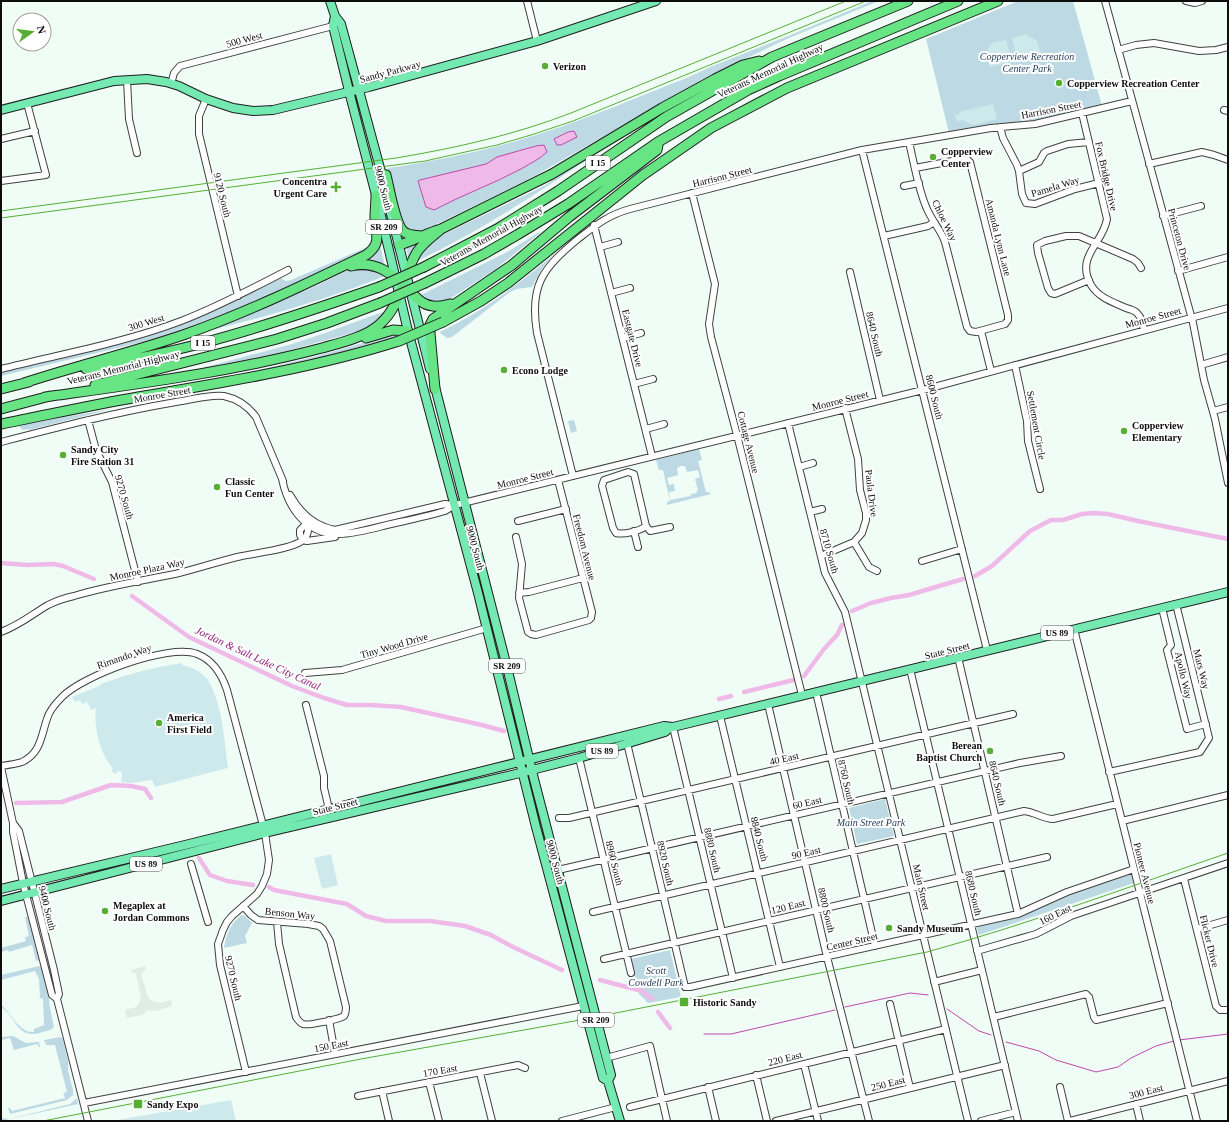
<svg xmlns="http://www.w3.org/2000/svg" width="1229" height="1122" font-family="'Times New Roman',serif">
<rect width="100%" height="100%" fill="#f0fdf7"/>
<!-- green -->
<path fill="#bddae4" fill-rule="evenodd" d="M872,1H879L789,38L707,77L538,174L512,188L422,231L418,232L409,231C396,218 392,186 388,168C439,160 489,150 539,134C590,118 639,96 689,77L710,67L788,36Z
M1018,1H1073L1102,106L1036,121L949,133L926,39Z
M591,156L592,157L585,161C530,198 475,234 415,262L419,254L436,238L542,187Z
M539,232L540,233L496,269L448,300C438,304 428,302 419,296L509,251Z
M425,237L409,260L406,247Z
M372,245L371,249L263,299L159,338L1,376V373C50,360 100,351 149,336C195,322 238,301 279,277L286,281L291,280Z
M380,245L385,266L365,261Z
M554,254L543,267L532,287L517,289L510,292L452,337L447,338L440,333V332C483,311 518,285 554,254Z
M367,268L385,276C325,300 262,318 199,333L316,286L348,270Z
M388,310L383,318L367,329L276,354L241,362L191,371L292,344L325,333Z
M395,334L402,335L334,354L228,377L313,357Z
M112,409L29,430L28,429L23,430L18,425Z
M574,420L577,431L571,433L568,421Z
M699,449L702,460L698,461L706,492H709L711,494L667,505V502L670,501L663,470H659L656,460ZM681,466H685L687,472L698,470L700,477L695,479L698,490L696,491L697,493L691,494V496L670,500L669,492L675,491L674,484L669,485L667,478L678,475L677,468Z
M885,799L894,836L857,844L849,808Z
M1127,874C1133,874 1133,878 1134,883L979,935C978,932 976,930 978,926L1024,915L1067,895Z
M242,915L245,916L252,923L245,936L247,943L224,948C226,935 231,922 242,915Z
M25,917H30L40,960L36,961L32,945L9,952L8,950L1,952V948L26,941L25,937L29,936Z
M670,950L681,997L648,1003L639,994L631,959Z
M39,966H42L49,996V1003L54,1027C51,1031 45,1031 40,1033C16,1039 17,1017 1,1007V1005C13,1014 17,1032 34,1032V1029L44,1025L43,999L40,998L39,979L35,971L1,980V975Z
M13,1036L26,1043L39,1042L40,1047H39L37,1044L14,1050L10,1038L1,1040V1037Z
M60,1037L63,1039L68,1061V1070L73,1090V1095L67,1100L10,1114L8,1108H10L12,1111L65,1098L63,1093L67,1092L55,1045H46L44,1040Z
M77,1098L78,1104L1,1121V1118L9,1119L70,1104Z"/>
<!-- pitch -->
<path fill="#cee9ec" d="M1026,34L1037,41L1041,53L1020,59L1017,58L1012,38Z
M1006,40L1011,59L1009,62L990,67L986,53L992,43Z
M993,104L997,119L974,125L961,120L957,122L955,115L960,114L959,112Z
M182,663V665C192,667 200,671 206,678H207C223,705 224,738 228,768L155,787L152,780L132,783L121,782L122,772L118,771L116,774L111,771L113,768C100,755 93,725 96,708L91,710L87,702L82,704L80,700L75,702L72,697L99,686L101,685V684C128,674 154,667 182,663Z
M331,854L338,885L322,889L314,858Z
M231,1100L236,1121H112Z"/>
<!-- plaza -->
<path fill="#dfede6" d="M146,966V969L141,974L148,997L151,1000L159,1003L171,1000L172,1006L156,1011L148,1010L142,1015L127,1018L125,1010L136,1007L139,1004L141,998L136,973H132L131,970Z"/>
<!-- water -->
<path fill="#efbae8" stroke="#be49aa" d="M574,131L577,137L561,145H557L554,139L568,132Z
M544,145L547,152C540,159 531,163 521,169C493,184 462,195 434,210L426,207L418,181L420,180L486,164L497,157L536,146Z"/>
<g fill="none" stroke-linecap="round" stroke-linejoin="round">
<!-- stream -->
<path stroke="#be49aa" stroke-width="1" d="M845,1007L910,993L928,995
M947,1009L979,1031L991,1035
M704,1034H731L835,1010
M1179,1040L1228,1034
M1006,1042L1039,1051L1056,1060L1096,1072L1118,1067L1131,1058L1156,1046L1174,1041"/>
<!-- canal -->
<path stroke="#efbae8" stroke-width="4.5" d="M1,563L27,565L54,564L63,566L94,579
M975,576L992,566L1030,531L1051,520H1063L1082,514L1094,513L1108,514L1138,521L1228,539
M132,596L189,637L292,686L324,698L347,705H371L401,707L482,725L504,731
M852,611L871,603L891,598L909,595L963,579
M804,676L824,649L837,635L842,625
M744,692L794,680
M719,699L731,696
M16,803L62,802L111,785L131,786L145,789L151,798
M199,858L210,875L227,881L253,885
M269,887L274,890L347,904L366,916L386,921H430L465,926L491,935L513,947L562,970
M600,980L642,991L652,999
M658,1012L670,1028"/>
<!-- minor casing -->
<g stroke="#404040" stroke-width="8">
<path id="minor" d="M527,1L537,41
M1105,1L1193,323L1204,380L1215,419L1228,483
M1186,1L1195,3L1202,1
M1118,50L1136,45L1154,43L1199,51L1216,50L1228,47
M127,80L129,119L137,153
M171,84L174,73L180,66L333,26
M206,99L199,116V134L238,296
M1224,110L1228,111
M1082,113L1107,219C1103,244 1075,256 1091,285C1099,298 1113,302 1126,308C1130,309 1134,310 1137,313C1142,318 1143,324 1144,330
M1000,127L1003,138L1017,165L1019,171L1022,194L1026,203L1035,204L1075,189L1099,183
M1,139L35,131
M909,142C914,163 918,189 927,209C932,221 941,230 945,242L967,327L970,331L976,332L1005,324L1008,320V315L970,162L968,160L963,159L915,168
M862,150L987,650
M1149,164L1202,152L1214,155L1228,160
M1019,171L1039,162L1044,153L1047,151L1068,144L1089,142
M1,181L46,175L27,103
M904,186L919,183
M692,193L715,284L709,324L711,337L737,435L802,695
M1163,216L1201,206
M594,225L652,456
M884,236L928,226L934,222
M600,247L618,242
M1178,271L1228,257
M850,272L880,400
M1089,280L1055,294L1051,293L1048,288L1038,253L1037,245L1045,241L1066,236H1079L1133,259L1138,263L1141,268
M611,293L630,288
M981,331L991,371
M623,338L641,333
M1015,365L1027,421L1028,441L1040,489
M1201,365L1228,357
M1,369C61,354 123,343 181,321C218,307 253,288 288,270
M634,384L653,379
M1213,411L1228,407
M88,420L96,450L112,482L138,582
M788,423L825,573L845,612L968,1121
M646,429L664,424
M1,442C59,427 117,412 176,402C191,400 209,394 224,396C238,399 248,406 256,417L283,481
M799,467L813,463
M573,476L537,333C529,285 543,268 578,239C596,225 608,215 630,209L862,150L991,128L1035,124L1132,101
M282,479C288,508 306,534 338,534C353,534 368,530 383,526C404,521 425,517 445,511L455,505L923,390L1228,308
M290,495C300,513 314,526 335,530L445,504L455,505
M810,512L822,509
M518,521L566,509
M646,526L634,474L628,472L604,480L602,486L613,528L616,533C624,535 640,531 646,526L650,531L670,527
M634,531L638,547
M516,537L522,564L519,598L528,632L531,634L536,635L589,620L591,618L592,612L558,480
M303,540L307,541L335,537
M303,540L300,535V530L304,526L309,524
M854,542L869,567L877,571
M821,556L854,542L862,533L866,520V513L860,490L858,459L845,408
M922,561L962,549
M519,593L529,592L583,578
M1162,608L1171,645L1167,650L1187,729L1206,724
M1074,629L1197,1121
M1,632C20,625 31,615 48,605C56,601 65,598 74,596C107,586 141,581 175,574C197,569 219,561 242,556C256,553 293,549 303,540C308,536 309,529 307,524
M958,657L1018,914
M910,669L1018,1121
M305,673L342,670L487,628
M816,692L875,946
M768,704L827,957L869,1121
M306,705L324,776V788L329,809
M720,716L780,967
M673,727L733,978
M627,743L685,987H690L1018,914L1067,892L1134,869
M579,758L631,973
M1,766C8,765 16,764 22,762C41,753 41,736 47,719C49,711 56,703 62,697C82,676 169,643 197,654C213,660 222,675 227,690L265,833L269,860L267,874L262,886L257,894L232,916L227,922L223,930L218,944L220,965L246,1072
M1,767L13,823L19,831L54,970L59,994L57,999
M1109,772L1200,752L1209,738L1176,604
M559,818H569L1013,714
M1122,821L1228,795
M13,823V832L23,883L52,995L57,999L88,1121
M191,864L208,922
M558,870L1020,763L1061,756
M1184,879L1216,1006L1220,1010H1228
M243,906L251,915L258,920L308,924L319,926L323,929L330,941L346,1007C346,1010 346,1013 344,1016C340,1019 308,1026 303,1024C300,1023 298,1020 296,1017L279,944L277,922
M593,912L1024,811C1035,812 1043,819 1053,819L1117,804
M1197,929L1228,920
M977,951L1036,934L1071,916L1228,863
M604,959L1047,857
M934,982L982,970
M890,1004L910,1088
M994,1017L1086,994L1089,997L1094,1017L1096,1020L1168,1003
M329,1020L335,1054
M606,1058L650,1046L667,1121
M804,1064L818,1121
M480,1073L492,1121
M756,1075L767,1121
M429,1082L439,1121
M708,1087L716,1121
M1060,1087L1068,1121
M382,1091L389,1121
M358,1096L518,1065L525,1068
M84,1103L583,1006
M1136,1104L1140,1121
M630,1107L946,1029
M562,1121L616,1107
M776,1121L1005,1065
M981,1121L1016,1112
M1070,1121L1228,1081"/>
</g>
<!-- major casing -->
<g stroke="#1e1e1e" stroke-width="10">
<path id="major" d="M330,1L335,16L341,24L383,179
M335,16L333,26L351,99L376,195L408,331L478,593L536,827L603,1078L608,1081
M1,110L114,81L147,79L166,82L179,86L206,99L233,108L253,111L273,110L369,87L537,41L656,1
M391,214L430,369
M434,383L507,667L534,779L611,1075L608,1081L620,1121
M1,889L185,845L664,726L673,727L1228,592
M1,901L265,833L516,774L579,758L665,732L671,727"/>
</g>
<!-- highway casing -->
<g stroke="#1e1e1e" stroke-width="11">
<path id="highway" d="M381,174L386,175C389,187 395,223 403,231C408,236 415,235 421,236
M399,245C414,241 426,233 441,229L552,174L662,108L715,79L743,65L759,61
M351,266C376,260 393,274 410,291C417,298 422,305 433,306C439,307 445,305 451,304
M424,267L497,229L558,191L666,117L772,57L908,1
M425,283L484,254L517,235L568,204L658,142L748,90L779,76L958,1
M443,322L481,301L508,283L643,175L711,128L728,119L787,88L998,1
M366,338L393,330L408,331
M86,369C124,361 162,354 199,344C260,328 319,308 379,287
M24,383C76,366 130,353 183,335C246,313 306,284 366,255C383,243 375,234 375,217C375,210 376,202 376,195
M95,385L277,339L327,323L380,303
M1,389L29,382
M435,389L430,333V325L433,319L512,265L569,217L657,150L658,145
M45,397C137,384 231,372 322,348C340,343 366,337 380,324C401,306 403,275 417,252C423,243 433,236 441,229
M1,409L50,396
M1,424C47,415 92,405 138,397C226,382 314,368 399,341"/>
</g>
<!-- minor -->
<use href="#minor" stroke="#fff" stroke-width="6"/>
<!-- major -->
<use href="#major" stroke="#74e9b1" stroke-width="8"/>
<!-- highway -->
<use href="#highway" stroke="#67e483" stroke-width="9"/>
<!-- tram -->
<path stroke="#57ae35" stroke-width="1" d="M43,1121L361,1059L580,1020L927,952C1029,924 1128,887 1228,853"/>
<!-- rail -->
<path stroke="#57ae35" stroke-width="1" d="M1,211L396,158C456,148 514,135 571,113L846,1
M1,218L425,161L497,145L531,135L573,121L866,1"/>
<!-- highway-bridge casing -->
<g stroke="#1e1e1e" stroke-width="11" stroke-linecap="butt">
<path id="highway-bridge" d="M379,287L424,267
M380,303L425,283
M399,341L443,322"/>
</g>
<!-- highway-bridge -->
<use href="#highway-bridge" stroke="#67e483" stroke-width="9"/>
</g>
<!-- markers -->
<g fill="#57ae35" stroke="#fff" stroke-width="1.5">
<circle cx="545" cy="66" r="4"/>
<circle cx="1059" cy="83" r="4"/>
<circle cx="933" cy="157" r="4"/>
<path d="M334 181h4v4h4v4h-4v4h-4v-4h-4v-4h4z"/>
<circle cx="504" cy="370" r="4"/>
<circle cx="1124" cy="431" r="4"/>
<circle cx="63" cy="455" r="4"/>
<circle cx="217" cy="487" r="4"/>
<circle cx="159" cy="723" r="4"/>
<circle cx="990" cy="751" r="4"/>
<circle cx="105" cy="911" r="4"/>
<circle cx="889" cy="928" r="4"/>
<rect x="679" y="997" width="10" height="10" rx="2"/>
<rect x="133" y="1099" width="10" height="10" rx="2"/>
</g>
<g text-anchor="middle" stroke-width="4" stroke-linejoin="round" paint-order="stroke">
<!-- shield labels -->
<g fill="#fff" stroke="#565656" stroke-width="1">
<rect x="586" y="156" width="24" height="14" rx="3"/>
<rect x="366" y="220" width="36" height="14" rx="3"/>
<rect x="191" y="336" width="24" height="14" rx="3"/>
<rect x="1041" y="626" width="32" height="14" rx="3"/>
<rect x="489" y="659" width="36" height="14" rx="3"/>
<rect x="586" y="744" width="32" height="14" rx="3"/>
<rect x="130" y="857" width="32" height="14" rx="3"/>
<rect x="578" y="1013" width="36" height="14" rx="3"/>
</g>
<g font-size="9" font-weight="bold" fill="#0d0d0d">
<text x="598" y="166">I 15</text>
<text x="384" y="230">SR 209</text>
<text x="203" y="346">I 15</text>
<text x="1057" y="636">US 89</text>
<text x="507" y="669">SR 209</text>
<text x="602" y="754">US 89</text>
<text x="146" y="867">US 89</text>
<text x="596" y="1023">SR 209</text>
</g>
<!-- street labels -->
<g font-size="10" fill="#0d0d0d" stroke="#fff">
<text transform="translate(244 39) rotate(-15)" y="4">500 West</text>
<text transform="translate(770 70) rotate(-25)" y="4">Veterans Memorial Highway</text>
<text transform="translate(390 71) rotate(-15)" y="4">Sandy Parkway</text>
<text transform="translate(1051 109) rotate(-11)" y="4">Harrison Street</text>
<text transform="translate(722 176) rotate(-14)" y="4">Harrison Street</text>
<text transform="translate(1107 176) rotate(77)" y="4">Fox Bridge Drive</text>
<text transform="translate(1055 186) rotate(-17)" y="4">Pamela Way</text>
<text transform="translate(384 188) rotate(76)" y="4">9000 South</text>
<text transform="translate(223 195) rotate(76)" y="4">9120 South</text>
<text transform="translate(945 220) rotate(64)" y="4">Chloe Way</text>
<text transform="translate(491 235) rotate(-29)" y="4">Veterans Memorial Highway</text>
<text transform="translate(999 237) rotate(76)" y="4">Amanda Lynn Lane</text>
<text transform="translate(1180 239) rotate(75)" y="4">Princeton Drive</text>
<text transform="translate(1153 317) rotate(-15)" y="4">Monroe Street</text>
<text transform="translate(146 322) rotate(-17)" y="4">300 West</text>
<text transform="translate(875 334) rotate(77)" y="4">8640 South</text>
<text transform="translate(633 338) rotate(76)" y="4">Eastgate Drive</text>
<text transform="translate(123 367) rotate(-14)" y="4">Veterans Memorial Highway</text>
<text transform="translate(162 394) rotate(-10)" y="4">Monroe Street</text>
<text transform="translate(935 397) rotate(76)" y="4">8600 South</text>
<text transform="translate(840 400) rotate(-14)" y="4">Monroe Street</text>
<text transform="translate(1037 425) rotate(80)" y="4">Settlement Circle</text>
<text transform="translate(749 442) rotate(76)" y="4">Cottage Avenue</text>
<text transform="translate(525 478) rotate(-14)" y="4">Monroe Street</text>
<text transform="translate(872 493) rotate(83)" y="4">Paula Drive</text>
<text transform="translate(125 497) rotate(74)" y="4">9270 South</text>
<text transform="translate(585 547) rotate(76)" y="4">Freedom Avenue</text>
<text transform="translate(476 548) rotate(75)" y="4">9000 South</text>
<text transform="translate(830 551) rotate(74)" y="4">8710 South</text>
<text transform="translate(147 569) rotate(-12)" y="4">Monroe Plaza Way</text>
<text transform="translate(394 645) rotate(-16)" y="4">Tiny Wood Drive</text>
<text transform="translate(947 650) rotate(-14)" y="4">State Street</text>
<text transform="translate(124 656) rotate(-19)" y="4">Rimando Way</text>
<text transform="translate(1202 669) rotate(76)" y="4">Mars Way</text>
<text transform="translate(1184 675) rotate(77)" y="4">Apollo Way</text>
<text transform="translate(784 758) rotate(-13)" y="4">40 East</text>
<text transform="translate(847 782) rotate(77)" y="4">8760 South</text>
<text transform="translate(998 783) rotate(77)" y="4">8640 South</text>
<text transform="translate(807 802) rotate(-13)" y="4">60 East</text>
<text transform="translate(335 806) rotate(-14)" y="4">State Street</text>
<text transform="translate(760 839) rotate(76)" y="4">8840 South</text>
<text transform="translate(713 850) rotate(77)" y="4">8880 South</text>
<text transform="translate(806 852) rotate(-13)" y="4">90 East</text>
<text transform="translate(556 862) rotate(75)" y="4">9000 South</text>
<text transform="translate(615 863) rotate(76)" y="4">8960 South</text>
<text transform="translate(666 863) rotate(77)" y="4">8920 South</text>
<text transform="translate(1145 873) rotate(76)" y="4">Pioneer Avenue</text>
<text transform="translate(922 887) rotate(77)" y="4">Main Street</text>
<text transform="translate(974 893) rotate(77)" y="4">8680 South</text>
<text transform="translate(788 906) rotate(-14)" y="4">120 East</text>
<text transform="translate(48 908) rotate(76)" y="4">9400 South</text>
<text transform="translate(827 910) rotate(77)" y="4">8800 South</text>
<text transform="translate(290 913) rotate(6)" y="4">Benson Way</text>
<text transform="translate(1055 914) rotate(-26)" y="4">160 East</text>
<text transform="translate(852 941) rotate(-13)" y="4">Center Street</text>
<text transform="translate(1210 941) rotate(76)" y="4">Flicker Drive</text>
<text transform="translate(234 978) rotate(77)" y="4">9270 South</text>
<text transform="translate(331 1045) rotate(-11)" y="4">150 East</text>
<text transform="translate(785 1058) rotate(-14)" y="4">220 East</text>
<text transform="translate(440 1070) rotate(-10)" y="4">170 East</text>
<text transform="translate(888 1083) rotate(-14)" y="4">250 East</text>
<text transform="translate(1146 1091) rotate(-14)" y="4">300 East</text>
</g>
<!-- park labels -->
<g font-size="10" font-style="italic" fill="#253e5e" stroke="#fff">
<text x="1027" y="60">Copperview Recreation<tspan x="1027" dy="12">Center Park</tspan></text>
<text x="871" y="826">Main Street Park</text>
<text x="656" y="974">Scott<tspan x="656" dy="12">Cowdell Park</tspan></text>
</g>
<!-- poi labels -->
<g font-size="10" font-weight="bold" fill="#0d0d0d" stroke="#fff" text-anchor="start">
<text x="553" y="70">Verizon</text>
<text x="1067" y="87">Copperview Recreation Center</text>
<text x="941" y="155">Copperview<tspan x="941" dy="12">Center</tspan></text>
<text x="327" y="185" text-anchor="end">Concentra<tspan x="327" dy="12">Urgent Care</tspan></text>
<text x="512" y="374">Econo Lodge</text>
<text x="1132" y="429">Copperview<tspan x="1132" dy="12">Elementary</tspan></text>
<text x="71" y="453">Sandy City<tspan x="71" dy="12">Fire Station 31</tspan></text>
<text x="225" y="485">Classic<tspan x="225" dy="12">Fun Center</tspan></text>
<text x="167" y="721">America<tspan x="167" dy="12">First Field</tspan></text>
<text x="982" y="749" text-anchor="end">Berean<tspan x="982" dy="12">Baptist Church</tspan></text>
<text x="113" y="909">Megaplex at<tspan x="113" dy="12">Jordan Commons</tspan></text>
<text x="897" y="932">Sandy Museum</text>
<text x="693" y="1006">Historic Sandy</text>
<text x="147" y="1108">Sandy Expo</text>
</g>
<!-- water labels -->
<g font-size="11" font-style="italic" fill="#91257b" stroke="#fff">
<text transform="translate(258 658) rotate(25)" y="4">Jordan &amp; Salt Lake City Canal</text>
</g>
</g>
<!-- border -->
<rect width="1229" height="1122" fill="none" stroke="#0d0d0d" stroke-width="4"/>
<!-- north arrow -->
<g transform="translate(32 32) rotate(76)"><circle r="19" fill="#ffffff" stroke="#9e9e9e"/>
<path d="M0-3L7 15L0 10L-7 15Z" fill="#57ae35"/>
<text y="-6" font-size="11" font-weight="bold" text-anchor="middle" fill="#0d0d0d">N</text>
</g>
</svg>
